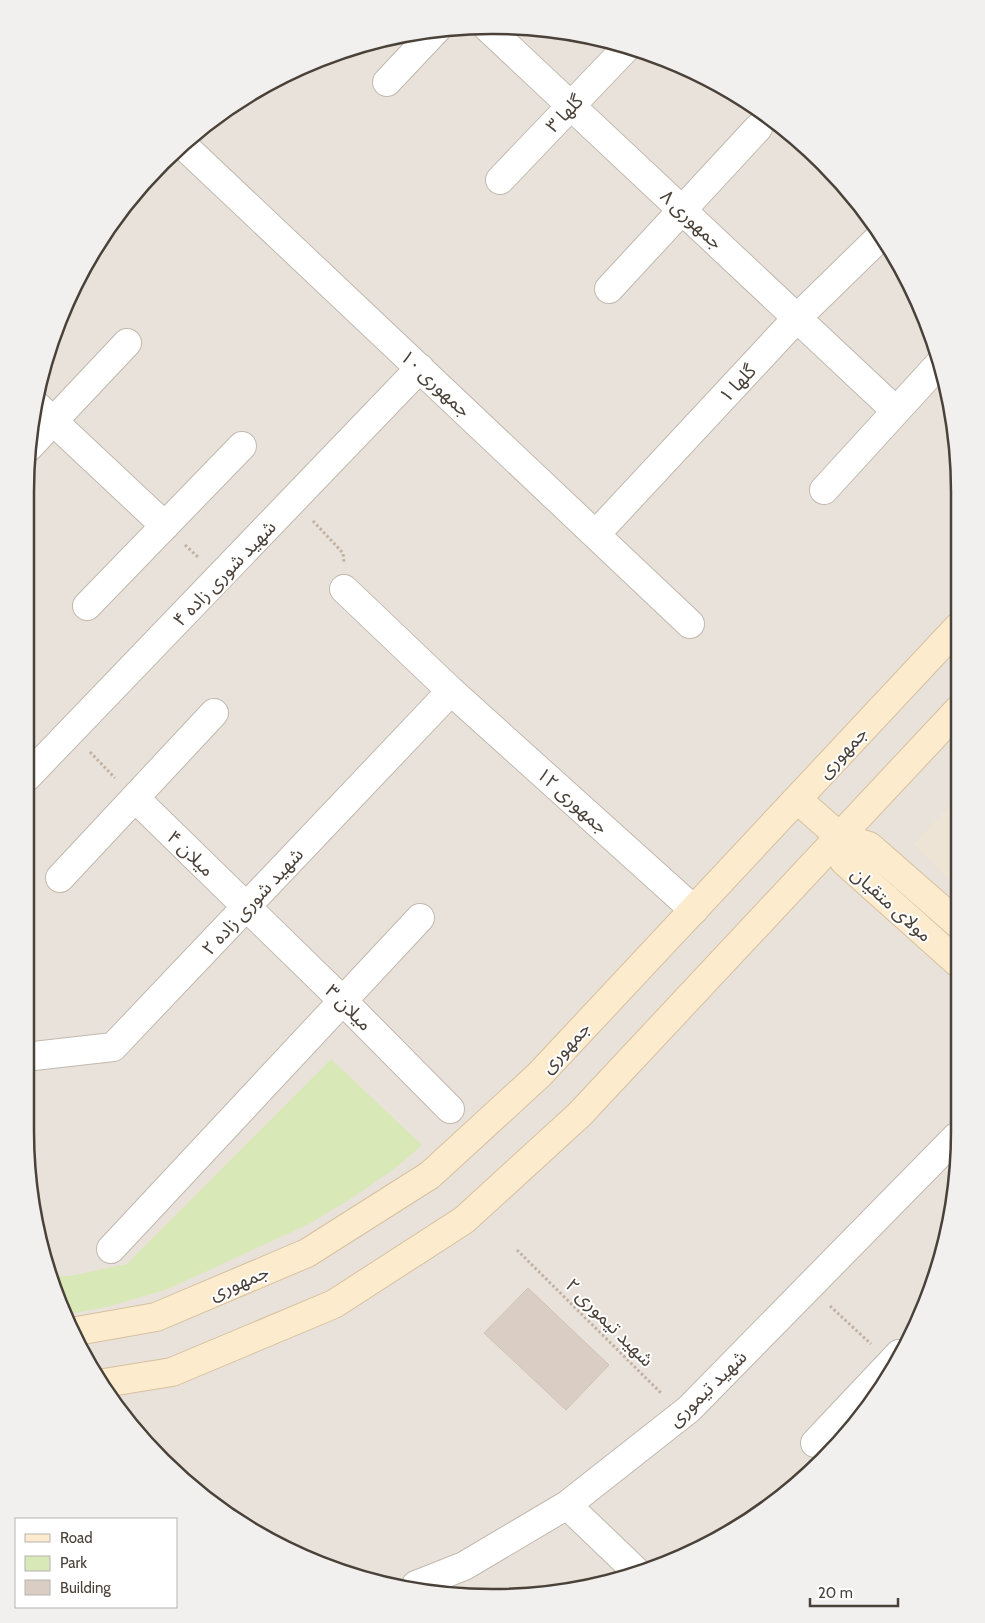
<svg xmlns="http://www.w3.org/2000/svg" width="985" height="1623" font-family="Cabin,'Noto Sans Arabic',sans-serif">
<rect width="100%" height="100%" fill="#f5f1ec"/>
<!-- residential -->
<path fill="#e9e2da" d="M523,26L613,41L699,73L777,121L844,184L897,259L944,371L959,462L956,1191L925,1309L864,1415L777,1502L643,1573L492,1598L342,1573L208,1502L121,1415L50,1281L25,1130L29,432L60,314L121,208L184,141L259,88L342,50L431,29Z"/>
<!-- education -->
<path fill="#eee4d6" d="M958,797L957,887L914,844Z"/>
<!-- green -->
<path fill="#d8e8b6" d="M331,1059L422,1145L398,1166L352,1198L309,1224L168,1289L107,1307L68,1314L50,1281L49,1276H70L127,1264Z"/>
<!-- building -->
<path fill="#dacec4" stroke="#d1c2b4" d="M528,1288L609,1365L566,1410L484,1333Z"/>
<g fill="none" stroke-linecap="round" stroke-linejoin="round">
<!-- street casing -->
<g stroke="#c1b8ae" stroke-width="30">
<path id="street" d="M487,27L896,411
M387,82L437,29
M182,144L690,624
M500,180L628,46
M609,289L758,128
M36,405L165,526
M29,447L127,343
M824,490L940,363
M596,534L797,318L881,236
M344,589L451,691L694,910
M87,606L242,446
M27,777L420,368
M135,798L343,1001L450,1109
M60,878L214,713
M25,1057L113,1047L451,691
M111,1249L420,918
M815,1443L899,1354
M567,1505L639,1574
M416,1585L464,1566L567,1505L689,1409L956,1137"/>
</g>
<!-- secondary casing -->
<g stroke="#d6c19f" stroke-width="30">
<path id="secondary" d="M797,799L840,837L869,846L957,923
M840,837L844,861L957,962
M77,1331L156,1317L307,1253L430,1175L539,1075L958,627
M104,1383L172,1372L334,1304L464,1220L579,1115L958,710"/>
</g>
<!-- path -->
<path stroke="#c2b1a0" stroke-width="3" stroke-dasharray="2.5 2.5" stroke-linecap="butt" d="M313,521L343,553L344,562
M185,545L199,558
M90,752L115,778
M517,1250L662,1394
M830,1306L871,1344"/>
<!-- street -->
<use href="#street" stroke="#fff" stroke-width="28"/>
<!-- secondary -->
<use href="#secondary" stroke="#fdebce" stroke-width="28"/>
</g>
<g text-anchor="middle" stroke-width="4" stroke-linejoin="round" paint-order="stroke">
<!-- street labels -->
<g font-size="19" fill="#4a4139" stroke="#fff">
<text transform="translate(564 113) rotate(-46)" y="7">گلها ۳</text>
<text transform="translate(692 219) rotate(43)" y="7">جمهوری ۸</text>
<text transform="translate(436 383) rotate(43)" y="7">جمهوری ۱۰</text>
<text transform="translate(737 383) rotate(-47)" y="7">گلها ۱</text>
<text transform="translate(224 573) rotate(-46)" y="7">شهید شوری زاده ۴</text>
<text transform="translate(842 752) rotate(-47)" y="7">جمهوری</text>
<text transform="translate(573 800) rotate(42)" y="7">جمهوری ۱۲</text>
<text transform="translate(191 853) rotate(44)" y="7">میلان ۴</text>
<text transform="translate(252 901) rotate(-47)" y="7">شهید شوری زاده ۲</text>
<text transform="translate(892 904) rotate(42)" y="7">مولای متقیان</text>
<text transform="translate(349 1007) rotate(45)" y="7">میلان ۳</text>
<text transform="translate(565 1047) rotate(-47)" y="7">جمهوری</text>
<text transform="translate(239 1282) rotate(-23)" y="7">جمهوری</text>
<text transform="translate(610 1322) rotate(45)" y="7">شهید تیموری ۲</text>
<text transform="translate(707 1388) rotate(-44)" y="7">شهید تیموری</text>
</g>
</g>
<!-- crop -->
<path d="M0 0H985V1623H0ZM492 34H493A458 458 0 0 1 951 492V1131A458 458 0 0 1 493 1589H492A458 458 0 0 1 34 1131V492A458 458 0 0 1 492 34Z" fill="#f1f0ef" fill-rule="evenodd"/>
<path fill="none" stroke="#4a4139" stroke-width="2.5" d="M492 34H493A458 458 0 0 1 951 492V1131A458 458 0 0 1 493 1589H492A458 458 0 0 1 34 1131V492A458 458 0 0 1 492 34Z"/>
<!-- legend -->
<rect x="15" y="1518" width="162" height="90" fill="#ffffff" stroke="#b7b3b0"/>
<rect x="25" y="1534" width="25" height="8" fill="#fdebce" stroke="#b7b3b0"/>
<text x="60" y="1543" font-size="15" fill="#4a4139">Road</text>
<rect x="25" y="1556" width="25" height="15" fill="#d8e8b6" stroke="#b7b3b0"/>
<text x="60" y="1568" font-size="15" fill="#4a4139">Park</text>
<rect x="25" y="1580" width="25" height="15" fill="#dacec4" stroke="#b7b3b0"/>
<text x="60" y="1593" font-size="15" fill="#4a4139">Building</text>
<!-- scale -->
<path d="M810 1598v8h88v-8" fill="none" stroke="#4a4139" stroke-width="2.5"/>
<text x="818" y="1598" font-size="15" fill="#4a4139" stroke="#ffffff" stroke-width="4" paint-order="stroke">20 m</text>
</svg>
